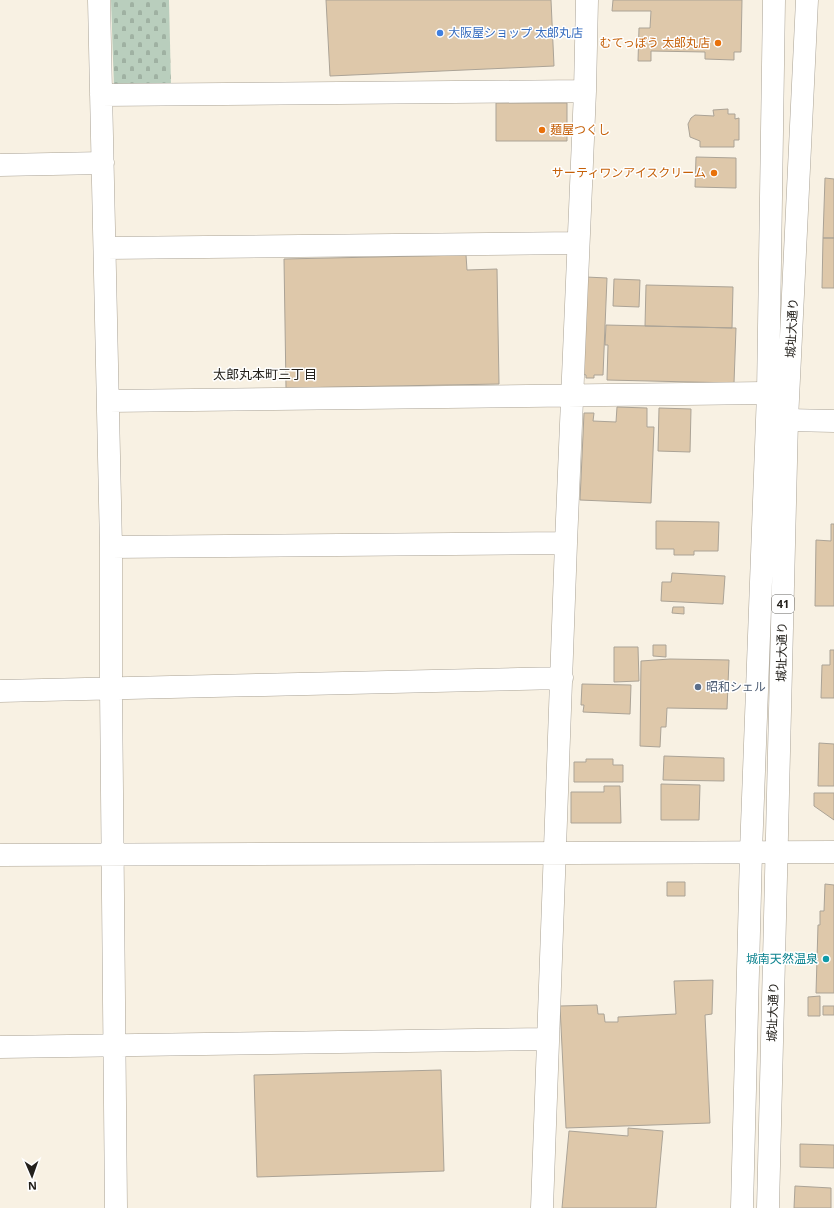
<svg xmlns="http://www.w3.org/2000/svg" width="834" height="1208" font-family="'Open Sans','Noto Sans JP',sans-serif">
<defs>
<pattern id="cemetery-stones" width="16" height="16" patternUnits="userSpaceOnUse"><rect width="16" height="16" fill="#b9cebd"/><path d="M2 7V4a2 2 0 0 1 4 0v3zM10 15v-3a2 2 0 0 1 4 0v3z" fill="#9fb1a2"/></pattern>
</defs>
<rect width="100%" height="100%" fill="#f8f1e3"/>
<!-- cemetery -->
<path fill="url(#cemetery-stones)" d="M111,0H169L171,86L114,88Z"/>
<!-- building -->
<path fill="#dec8aa" stroke="#aba396" d="M326,0H551L554,66L330,76Z
M613,0H742L741,52H734V60L705,59V52L651,51V61H638L639,28H650L651,11H612Z
M496,103H567V141H496Z
M728,109V114H735V119L739,118V140H734V147H700V141L690,137L688,124L691,118L695,115L714,116L713,110Z
M696,157L736,158V188L695,187Z
M825,178L834,179V238H823Z
M823,238H834V288H822Z
M466,255L467,270L497,269L499,384L286,388L284,259Z
M586,277L607,278L603,375H594V378H586V375L582,374Z
M614,279L640,280L639,307L613,306Z
M646,285L733,287L732,328L645,326Z
M606,325L736,328L734,383L607,380L608,345H605Z
M617,407L647,408V427H654L651,503L580,500L584,413H594L593,421L616,422Z
M659,408L691,409L690,452L658,451Z
M656,521L719,522L718,551H694V555H674V549H656Z
M831,524H834V606H815L816,540L831,541Z
M672,573L725,576L723,604L661,601L662,582H671Z
M673,607H684V614L672,613Z
M653,645H666V657L653,656Z
M614,647H638L639,681L614,682Z
M830,650H834V698H821L822,665H830Z
M670,659L729,660L727,709L667,708L666,727H661L660,747L640,746L641,661Z
M582,684L631,685L630,714L583,712L584,705H581Z
M819,743L834,744V786H818Z
M664,756L724,758V781L663,780Z
M586,759H613V765H623V782H574V762H586Z
M661,784L700,785L699,820H661Z
M604,786H620L621,823H571V792H604Z
M814,793H834V820L814,806Z
M667,882H685V896H667Z
M825,884L834,885V993H816L818,925H820V911H824Z
M713,980L712,1014L705,1015L710,1123L566,1128L560,1006L597,1005L598,1014H604L605,1022H618V1017L676,1014L674,981Z
M820,996V1016H808V997Z
M823,1006H834V1015H823Z
M441,1070L444,1171L257,1177L254,1075Z
M628,1128L663,1131L656,1208H562L569,1131L628,1136Z
M800,1144L834,1145V1168L800,1167Z
M795,1186L831,1188V1208H794Z"/>
<g fill="none" stroke-linecap="round" stroke-linejoin="round">
<!-- minor casing -->
<g stroke="#aaa396" stroke-width="23">
<path id="minor" d="M99,0L111,547V688L116,1208
M101,95L585,91
M0,165L103,163
M106,248L578,243
M109,401L768,393
M787,420L834,421
M111,547L566,543
M0,691L562,678
M0,855L834,852
M0,1047L547,1039
M542,1208L566,543L585,91L587,0"/>
</g>
<!-- highway casing -->
<g stroke="#aaa396" stroke-width="23">
<path id="highway" d="M742,1208L751,852L768,393L774,0
M768,1208L787,420L807,0"/>
</g>
<!-- minor -->
<use href="#minor" stroke="#fff" stroke-width="22"/>
<!-- highway -->
<use href="#highway" stroke="#fff" stroke-width="22"/>
</g>
<!-- markers -->
<circle fill="#3f7fe0" stroke="#fff" stroke-width="1.5" cx="440" cy="33" r="4"/>
<g fill="#e8710a" stroke="#fff" stroke-width="1.5">
<circle cx="718" cy="43" r="4"/>
<circle cx="542" cy="130" r="4"/>
<circle cx="714" cy="173" r="4"/>
</g>
<circle fill="#5c6f8a" stroke="#fff" stroke-width="1.5" cx="698" cy="687" r="4"/>
<circle fill="#0f9aa8" stroke="#fff" stroke-width="1.5" cx="826" cy="959" r="4"/>
<g text-anchor="middle" stroke-width="3" stroke-linejoin="round" paint-order="stroke">
<!-- shield labels -->
<rect fill="#fff" stroke="#65635f" stroke-width="1" x="772" y="595" width="22" height="18" rx="3"/>
<g font-size="11" font-weight="bold" fill="#23201b">
<text x="783" y="608">41</text>
</g>
<!-- shop labels -->
<g font-size="12" fill="#366cbe" stroke="#fff" text-anchor="start">
<text x="448" y="37">大阪屋ショップ 太郎丸店</text>
</g>
<!-- food labels -->
<g font-size="12" fill="#c56008" stroke="#fff" text-anchor="end">
<text x="710" y="47">むてっぽう 太郎丸店</text>
<text x="550" y="134" text-anchor="start">麺屋つくし</text>
<text x="706" y="177">サーティワンアイスクリーム</text>
</g>
<!-- street labels -->
<g font-size="12" fill="#23201b" stroke="#fff">
<text transform="translate(792 328) rotate(-87)" y="4">城址大通り</text>
<text transform="translate(782 652) rotate(-89)" y="4">城址大通り</text>
<text transform="translate(773 1012) rotate(-88)" y="4">城址大通り</text>
</g>
<!-- service labels -->
<g font-size="12" fill="#4e5e75" stroke="#fff" text-anchor="start">
<text x="706" y="691">昭和シェル</text>
</g>
<!-- culture labels -->
<g font-size="12" fill="#0d838f" stroke="#fff" text-anchor="end">
<text x="818" y="963">城南天然温泉</text>
</g>
<!-- neighbourhood labels -->
<g font-size="13" fill="#23201b" stroke="#fff">
<text x="265" y="379">太郎丸本町三丁目</text>
</g>
</g>
<!-- north arrow -->
<g transform="translate(32 1176) rotate(178)" stroke="#ffffff" stroke-width="3" paint-order="stroke">
<path d="M0-3L7 15L0 10L-7 15Z" fill="#23201b"/>
<text y="-6" font-size="11" font-weight="bold" text-anchor="middle" fill="#23201b">N</text>
</g>
</svg>
